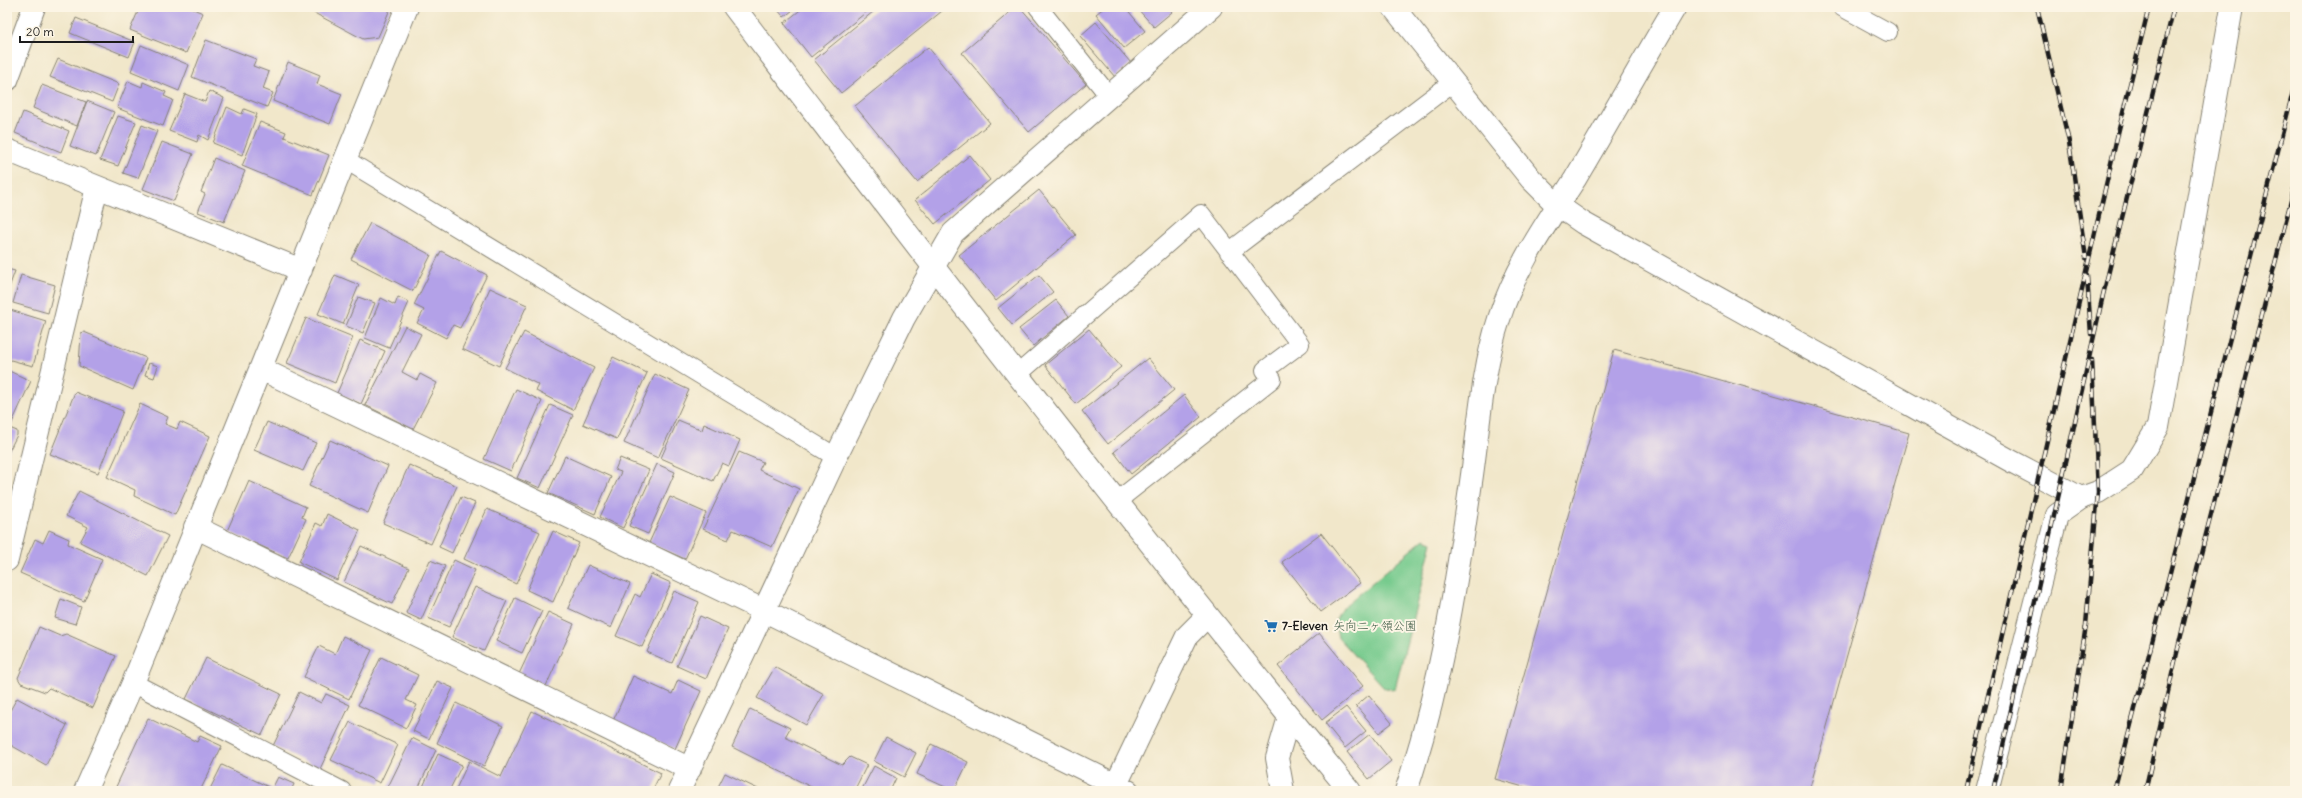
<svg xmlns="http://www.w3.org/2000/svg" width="2302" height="798" font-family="Delius,'Klee One',sans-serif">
<rect width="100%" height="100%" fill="#fcf5e5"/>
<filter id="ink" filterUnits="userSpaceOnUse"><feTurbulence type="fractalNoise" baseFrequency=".025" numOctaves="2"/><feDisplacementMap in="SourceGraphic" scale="8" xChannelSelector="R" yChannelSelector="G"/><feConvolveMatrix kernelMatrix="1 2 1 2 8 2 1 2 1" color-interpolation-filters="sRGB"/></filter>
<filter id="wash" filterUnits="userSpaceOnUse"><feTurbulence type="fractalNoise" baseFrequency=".012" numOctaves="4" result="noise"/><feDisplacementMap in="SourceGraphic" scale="16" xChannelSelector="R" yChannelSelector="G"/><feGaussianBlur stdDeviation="0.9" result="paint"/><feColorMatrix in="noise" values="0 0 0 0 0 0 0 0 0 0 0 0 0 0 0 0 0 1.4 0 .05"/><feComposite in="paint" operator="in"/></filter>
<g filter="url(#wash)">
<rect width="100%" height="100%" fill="#f1e7ca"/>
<!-- green -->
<path fill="#76ca8d" stroke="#497354" d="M1424,539L1432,542L1395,689L1384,688L1338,638L1335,622L1342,608Z"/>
<g id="blocks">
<!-- building -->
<path fill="#b3a1e8" d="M7,7H11L7,20Z
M140,7H188L203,13L186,53L130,30Z
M303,7H391L378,37L363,39Z
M775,7H797L784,17Z
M804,7H868L870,9L811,57L784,23Z
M879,7H947L841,93L814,60Z
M1016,7H1020L1086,84L1029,132L962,53Z
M1105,7H1125L1145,31L1124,48L1096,14Z
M1136,7H1168L1172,12L1154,27Z
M76,18L135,42L129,57L70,33Z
M1096,22L1131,63L1115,77L1080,36Z
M206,40L256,59L253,66L269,72L263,89L273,93L267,107L192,77Z
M141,45L189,65L179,91L131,71Z
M928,47L990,123L917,182L855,106Z
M58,59L119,84L112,102L50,77Z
M288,62L320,75L317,84L342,94L330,124L273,101Z
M128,81L142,87L143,82L166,92L164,96L173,100L163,126L117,108Z
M42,85L86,102L77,126L33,108Z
M209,91L224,98L208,140L199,135L197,142L169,131L185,94L205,102Z
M87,101L114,112L96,156L70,146Z
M227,107L242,114L244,109L257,114L242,155L213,143Z
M23,112L69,131L61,152L15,133Z
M118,116L136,122L118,166L100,160Z
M260,122L286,132L284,137L329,155L313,195L242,166Z
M142,125L157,131L138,178L123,173Z
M162,142L193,154L174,201L143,189Z
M970,155L990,180L935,224L915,200Z
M214,158L245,171L224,222L198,212L205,194L201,192Z
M1039,190L1076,235L996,301L959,255Z
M370,223L431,255L413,291L351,259Z
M441,251L487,275L460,328L453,325L446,338L417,323L424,310L414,305Z
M7,269L15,271L7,293Z
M21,275L55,285L48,313L13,303Z
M335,275L359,285L343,324L318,314Z
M1039,275L1053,292L1012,325L998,308Z
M490,288L527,305L499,366L462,349Z
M358,297L375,303L363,333L346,326Z
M398,297L409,302L389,348L365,338L381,298L395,305Z
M1056,300L1069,316L1033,346L1019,329Z
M7,309L46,321L33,366L7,359Z
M306,318L353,337L335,383L287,363Z
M405,326L421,334L402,372L417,380L420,374L437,383L413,429L365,405Z
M1089,329L1121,367L1076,404L1045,365Z
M84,332L146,358L133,390L79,366L81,333Z
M524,332L594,368L573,410L536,391L539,385L505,368Z
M360,340L385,351L361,404L337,393Z
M1614,350L1909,433L1809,791H1538L1495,779Z
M613,357L647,373L617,439L583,424Z
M1148,358L1174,390L1108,444L1082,411Z
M149,363L158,366L154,378L145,375Z
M7,370L31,381L11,425L7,423Z
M655,374L689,390L658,458L624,443Z
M516,389L542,401L511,471L484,459Z
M75,392L123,411L98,473L50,454Z
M1184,395L1201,417L1131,474L1114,452Z
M140,404L168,417L165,424L177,429L180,422L210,436L175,515L134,496L135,490L107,477Z
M550,405L573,415L540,488L517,478Z
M678,420L702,430L704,424L740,440L729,466L722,463L713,481L661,458Z
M267,422L316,443L303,471L254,450Z
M7,427L17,431V435L9,451L7,450Z
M330,440L388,466L368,513L309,486Z
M739,452L763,462L759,470L799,489L772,547L733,530L728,540L703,529Z
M565,456L611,477L595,514L548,493Z
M620,458L649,470L623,528L600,517L621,472L615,470Z
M657,464L675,472L648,534L629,526Z
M409,465L457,486L431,544L383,523Z
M249,481L306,507L302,517L306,519L288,558L227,531Z
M79,491L168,536L148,576L80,542L88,527L66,516Z
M461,497L475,503L452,553L439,547Z
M670,497L706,513L685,559L649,543Z
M487,509L540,532L516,584L464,559Z
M327,514L360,530L337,580L299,562L316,523L322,526Z
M49,530L69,539L68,544L102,559L84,601L20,573L35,539L43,543Z
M553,531L579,543L553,602L527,590Z
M1321,533L1360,583L1321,612L1282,562Z
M361,546L409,568L392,604L344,582Z
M430,560L445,566L421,620L406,613Z
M454,560L475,570L449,627L428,618Z
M588,565L630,584L611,628L568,608Z
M651,574L671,583L642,647L616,636L635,594L640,597Z
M475,587L507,601L484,651L452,637Z
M674,591L699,602L672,663L647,652Z
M515,598L542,611L522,653L496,641Z
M61,599L81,607L75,624L55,618Z
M548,612L574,624L546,686L519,674Z
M700,616L728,629L706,679L677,666Z
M39,627L60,636L66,634L116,656L93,708L49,688L45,692L21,683L18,678Z
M1319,633L1363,686L1322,720L1278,666Z
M343,636L372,650L349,699L304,677L319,646L335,654Z
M381,657L418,675L406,700L417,705L406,728L358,705Z
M206,658L281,694L262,735L186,699Z
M775,667L824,694L806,725L757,698Z
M633,676L672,694L678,680L701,691L675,749L613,721Z
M437,681L453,688L429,739L413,731Z
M299,692L321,703L326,694L350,705L320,769L273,746Z
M1369,695L1392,723L1379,733L1356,706Z
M17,698L67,725L46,765L7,743V716Z
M456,703L503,726L484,766L437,743Z
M1346,707L1366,731L1345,748L1325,723Z
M750,709L790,728L785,737L842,765L850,757L867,765L854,791H819L732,747Z
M532,711L661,773L652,791H455L469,761L501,777Z
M148,718L197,742L200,736L222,746L200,791H114Z
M350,722L398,745L380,783L331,760Z
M1370,734L1391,761L1369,779L1347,752Z
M886,737L916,753L904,777L874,761Z
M412,738L436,750L417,791H386Z
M931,744L968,762L954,791L917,774Z
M438,754L462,765L449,791H421Z
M222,765L271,788L269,791H209Z
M874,766L896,778L890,791H861Z
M725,773L762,791H716Z
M278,777L294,784L291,791H271Z"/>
</g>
</g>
<g filter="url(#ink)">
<use href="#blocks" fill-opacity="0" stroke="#868273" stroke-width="1"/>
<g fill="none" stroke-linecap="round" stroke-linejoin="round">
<!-- lane casing -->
<g stroke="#868273" stroke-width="20">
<path id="lane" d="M1038,7L1109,96
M1842,7L1888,32
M346,160L836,457
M1229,252L1453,82
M1018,374L1201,214L1300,344L1265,370L1272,379L1117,501
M133,683L342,791"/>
</g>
<!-- street casing -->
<g stroke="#868273" stroke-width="24">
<path id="street" d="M1393,7L1531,179L1557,205
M7,80L34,7
M7,150L301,270
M261,369L763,610L1128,791
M195,527L690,769
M7,560L97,187
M85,791L133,683L407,7
M679,791L836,457L904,318L953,233L1211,7
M1113,791L1187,636L1207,616
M1283,791L1277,758L1289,717
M1987,791L2057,515L2081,498"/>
</g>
<!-- secondary casing -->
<g stroke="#868273" stroke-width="24">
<path id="secondary" d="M734,7C935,271 1139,534 1350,791
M1557,205L1583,223L2011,461L2081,498L2098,492L2132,470L2158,427L2232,7
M1406,791C1440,690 1456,586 1471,482C1479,428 1482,371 1499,319C1515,268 1546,224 1575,179C1609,122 1641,64 1675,7"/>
</g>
<!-- lane -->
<use href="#lane" stroke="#fff" stroke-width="18"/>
<!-- street -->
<use href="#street" stroke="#fff" stroke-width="22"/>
<!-- secondary -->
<use href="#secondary" stroke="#fff" stroke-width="22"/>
<!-- rail casing -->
<g stroke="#1c1c1c" stroke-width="4.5">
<path id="rail" d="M2037,7L2069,142L2086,258
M2087,276L2091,334
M1966,791L2118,133L2149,7
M1993,791L2103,295L2174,7
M2061,791L2086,625L2098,492L2092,360
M2114,791L2295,84
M2145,791L2189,601L2295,185"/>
</g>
<!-- rail -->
<use href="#rail" stroke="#fcf5e5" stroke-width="3" stroke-dasharray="9" stroke-linecap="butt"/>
</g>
</g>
<!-- icons -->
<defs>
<g id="supermarket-bare" transform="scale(1.08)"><path d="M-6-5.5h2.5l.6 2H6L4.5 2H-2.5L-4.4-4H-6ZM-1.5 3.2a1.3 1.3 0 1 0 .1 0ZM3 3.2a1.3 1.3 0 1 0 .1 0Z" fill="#1f6fb2" stroke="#fcf5e5" stroke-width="2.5" paint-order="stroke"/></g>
</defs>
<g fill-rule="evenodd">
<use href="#supermarket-bare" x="1271" y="626"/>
</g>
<g text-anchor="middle" stroke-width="4" stroke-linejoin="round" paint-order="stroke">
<!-- poi labels -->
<g font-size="12" font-weight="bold" fill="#1c1c1c" stroke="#fcf5e5" text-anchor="start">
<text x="1282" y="630">7-Eleven</text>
</g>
<!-- park labels -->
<g font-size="12" fill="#3c5944" stroke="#fcf5e5">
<text x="1375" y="630">矢向二ヶ領公園</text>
</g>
</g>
<!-- margin -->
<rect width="2302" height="798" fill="none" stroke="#fcf5e5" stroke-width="24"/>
<!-- scale -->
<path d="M20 36v6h113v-6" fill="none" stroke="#1c1c1c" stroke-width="2"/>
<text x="26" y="36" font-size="12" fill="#1c1c1c" stroke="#fcf5e5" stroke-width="3" paint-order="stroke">20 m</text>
</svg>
